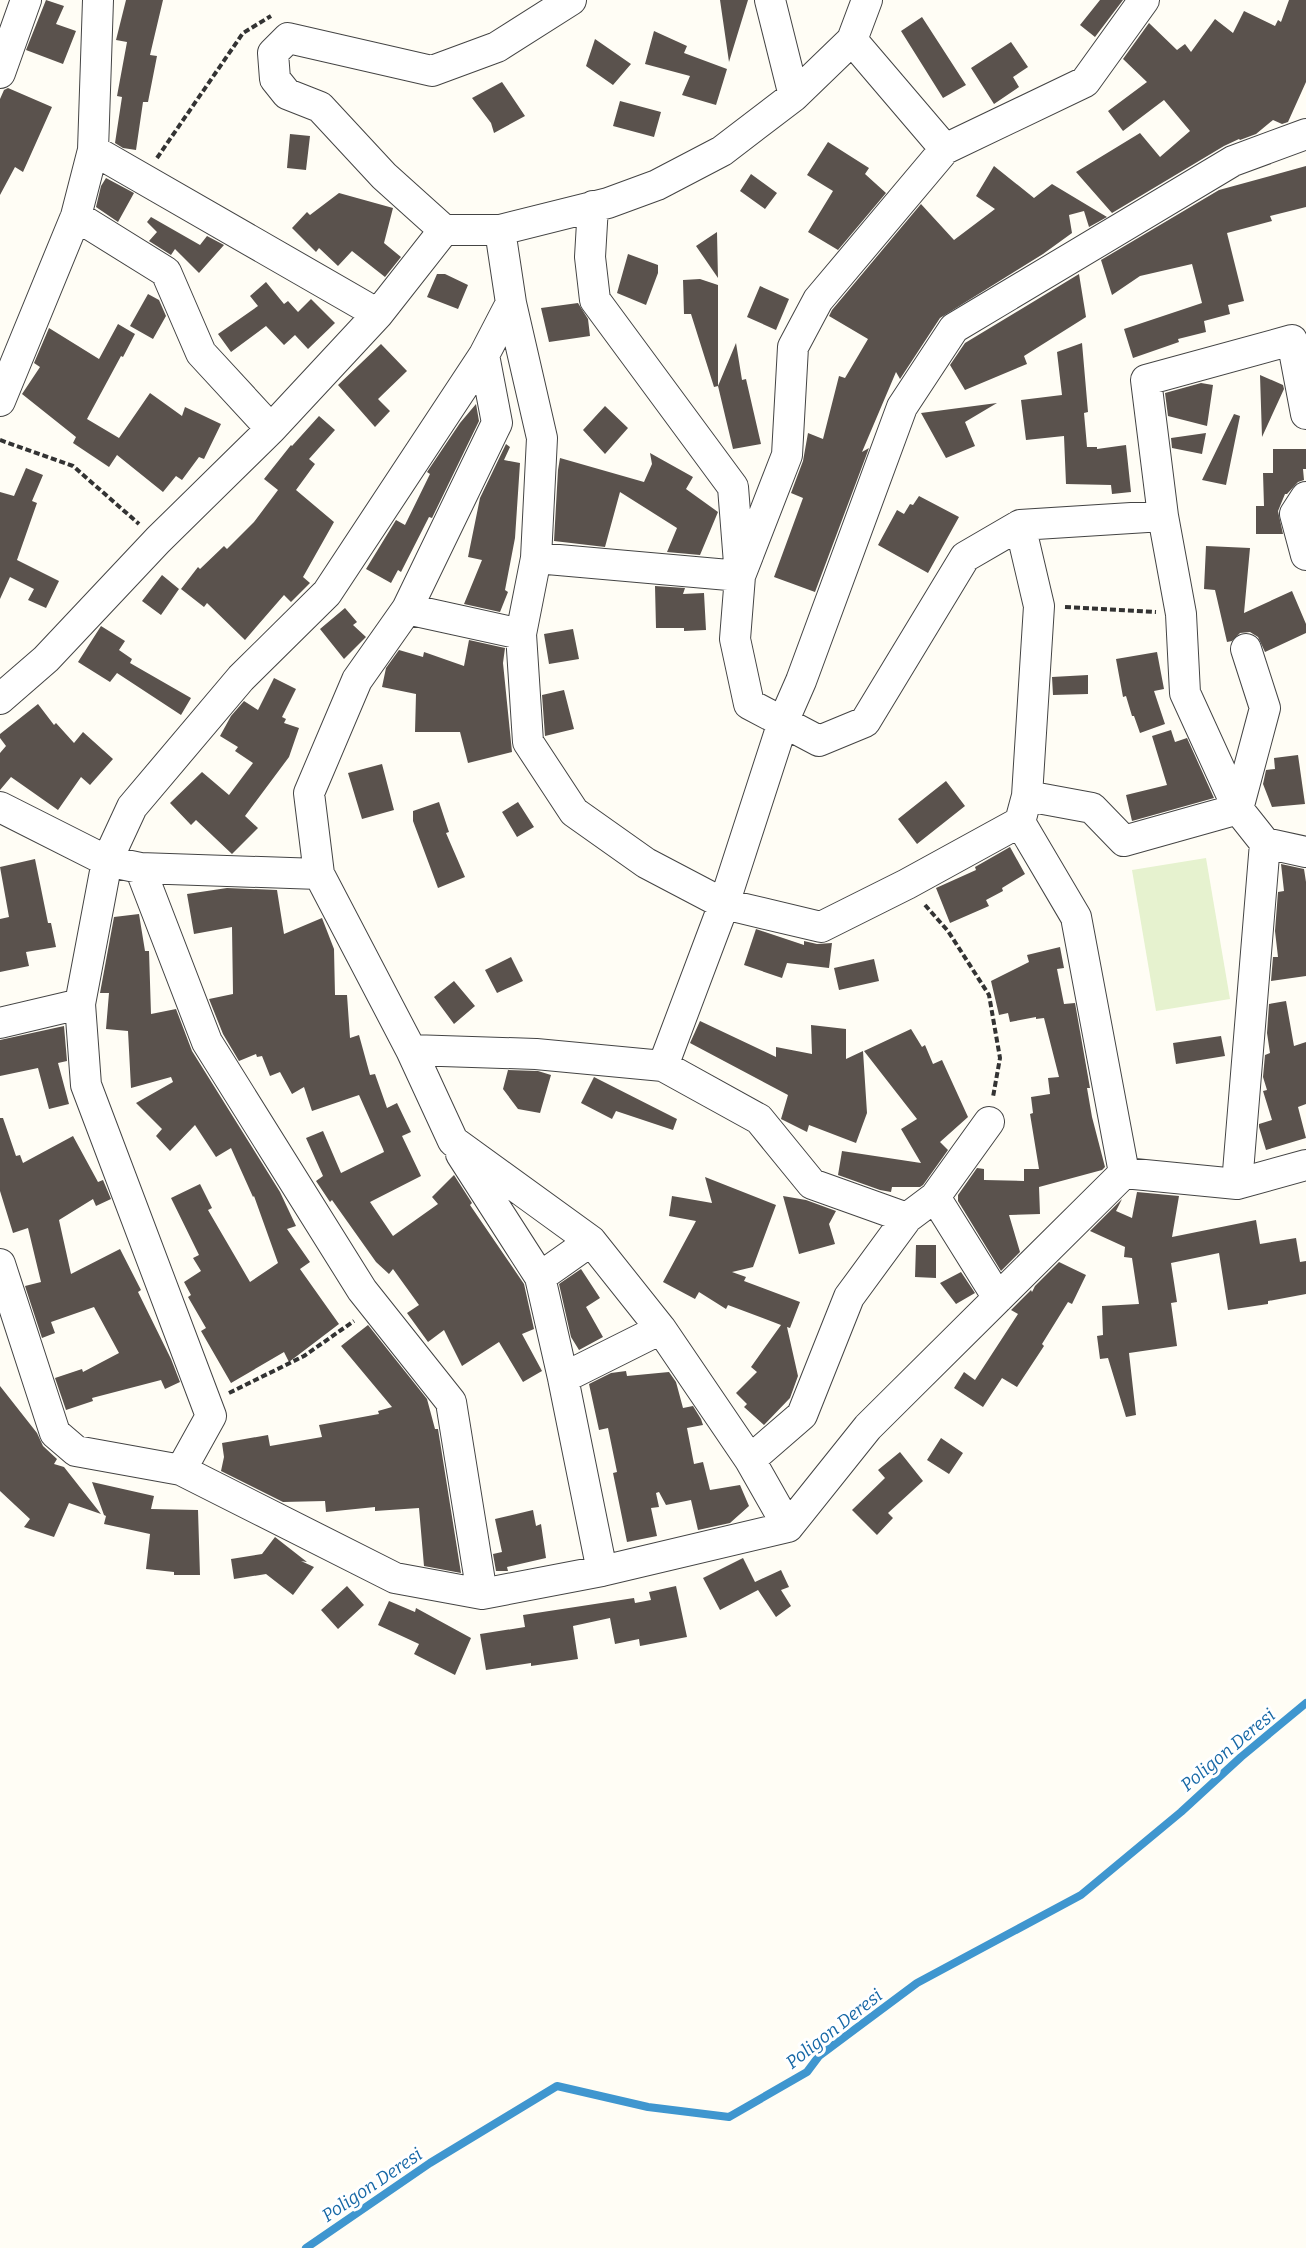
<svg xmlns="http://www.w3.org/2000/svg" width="1306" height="2248" font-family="Bitter,serif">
<rect width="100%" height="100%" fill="#fffdf5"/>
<!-- pitch -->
<path fill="#e6f2cf" d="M1206,858L1230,999L1156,1011L1132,870Z"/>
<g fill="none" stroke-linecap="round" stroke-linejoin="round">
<!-- stream -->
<path stroke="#3f96cf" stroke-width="8" d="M306,2248L430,2163L557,2086L648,2107L729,2117L807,2072L819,2056L917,1983L1081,1895L1181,1812L1241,1757L1306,1703"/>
</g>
<!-- building -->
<path fill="#5a524d" d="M46,0L64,6L56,24L76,31L63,64L26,50Z
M126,0H163L150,55L157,56L148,102H143L136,150L123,148L115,143L122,97L117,96L127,42L116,40Z
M720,0H748L729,62Z
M1100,0H1123L1095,37L1080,25Z
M1289,0H1306V82L1288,122L1282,124L1273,120L1256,134L1240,140L1239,139L1224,146L1112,213L1076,172L1140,133L1160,157L1190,131L1164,100L1123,131L1108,111L1147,82L1123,59L1149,23L1177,50L1185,44L1191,52L1215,19L1233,33L1244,11L1275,26L1278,20L1281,22Z
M922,17L966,85L943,98L901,31Z
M654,31L687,46L684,53L727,69L716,105L682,95L690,76L645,64Z
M595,39L631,64L613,85L586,66Z
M1011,42L1028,67L1013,77L1019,87L994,104L971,68Z
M502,82L525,116L494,133L491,123L472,98Z
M8,88L52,107L23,172L15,167L0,195V99L4,90Z
M620,101L661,112L654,137L613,126Z
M290,134L310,136L306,170L287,168Z
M828,142L869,168L865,174L886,193L838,250L808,232L833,191L807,175Z
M994,166L1034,198L1052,184L1107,217L1089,227L1084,211L1069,215L1072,233L1043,254L940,318L900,379L896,372L862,452L869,448L815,592L774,577L803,498L791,493L803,461L808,433L823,439L839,376L845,378L868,339L829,316L832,310L921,204L954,240L995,209L976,196Z
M1306,166V207L1270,216L1272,221L1227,233L1244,301L1228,305L1230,314L1204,321L1206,332L1178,339L1179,342L1133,358L1124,329L1202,303L1192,264L1140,276L1112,295L1101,260L1219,190Z
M751,174L777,193L765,209L740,191Z
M106,178L134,193L118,222L96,207L101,186Z
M339,193L393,208L384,243L401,257L385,277L352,251L338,266L319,248L316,252L292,228L307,212L310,215Z
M151,217L200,245L207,236L224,245L199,273L175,249L171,255L149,241L157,232L147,222Z
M717,232L718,278L696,246Z
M628,254L658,265V273L646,305L617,293Z
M437,274H445L468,285L458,309L427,297Z
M1079,274L1086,317L1024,356L1027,364L965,390L950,365L965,343Z
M700,279L718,285V386L736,343L742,380L746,379L761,444L733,449L718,386L714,387L691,314H684L683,280Z
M266,282L284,304L288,301L298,312L311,299L335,323L308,349L295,335L284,345L266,326L231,352L218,334L258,306L250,296Z
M760,286L789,299L776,330L747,317Z
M148,294L159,300L166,316L153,339L130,326Z
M578,303L588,319L590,336L549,342L541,308Z
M118,324L135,334L123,357L121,356L87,419L119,438L150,393L182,416L185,407L221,424L204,459L199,457L182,480L176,476L163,492L117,455L109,467L73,443L76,437L22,394L40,367L34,363L49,328L99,359Z
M1082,343L1088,412L1084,413L1087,447H1097V449L1126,445L1131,492L1112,494L1111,485L1066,484L1064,436L1026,440L1021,400L1062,395L1057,352Z
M381,344L407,371L378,399L390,411L375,427L338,385Z
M1260,375L1283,385L1284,389L1262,437Z
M1201,383L1213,385L1207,426L1168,416L1165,393Z
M997,403L965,422L975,446L946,458L921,413Z
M476,404L479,421L432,518L429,517L401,572L398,570L391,583L366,569L396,520L405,525L430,474L427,472L460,423Z
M605,406L628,428L605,454L583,430Z
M1234,414L1240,416L1226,485L1202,480Z
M319,416L335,430L309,459L315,464L296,490L334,522L303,577L310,583L291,602L284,595L245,640L207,603L204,607L181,589L198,567L200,569L224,546L227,549L254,522L278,490L264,479L291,445L292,446Z
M1206,433L1202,454L1172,448L1171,438Z
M506,444L510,447L504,460L520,463L515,538L505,590L508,592L500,612L464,604L482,560L468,557L480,498Z
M1273,449H1306V469H1303L1304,480L1298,482L1287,494H1285L1278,511L1283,534H1256V506H1264L1263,473H1273Z
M650,453L693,477L686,489L718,512L700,555L667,552L677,528L620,492L605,547L554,541L558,470L560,458L644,482L652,464Z
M26,468L43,475L32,501L37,503L17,560L59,581L46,608L28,600L34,589L10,577L0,599V492L14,496Z
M919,496L959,517L928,573L878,545L897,510L904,514L910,504L913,505Z
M1206,546L1250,548L1244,613L1292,591L1306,624V633L1265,652L1258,637L1250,632L1240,633L1232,641L1227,642L1215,590L1204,589Z
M162,575L179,589L161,615L142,601Z
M655,586L685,588L683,594L704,593L706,630L684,631V628H656Z
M345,608L357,622L353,625L366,637L344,659L320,629Z
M101,626L125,641L119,650L132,659L130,663L191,698L181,715L117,673L110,682L78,662Z
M573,629L579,659L549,664L544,634Z
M469,640L505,648L503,663L512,752L468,763L460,732H415L416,694L382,687L386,668L399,650L423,657L424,652L464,666Z
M1157,652L1164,689L1154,691L1165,724L1140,733L1134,716H1132L1126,696L1123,697L1116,659Z
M1088,675V694L1053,695L1052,677Z
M274,678L296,689L282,717L286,719L284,723L299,728L289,757L245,816L258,828L232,854L196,820L191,825L170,803L202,772L229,795L253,763L235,751L238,747L220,736L231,716L244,701L258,710Z
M564,690L574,729L545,736L542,695Z
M38,704L54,725L56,723L74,743L83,732L113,759L90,785L81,777L58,810L11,777L0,790V753L6,746L0,738V734Z
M1171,730L1175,742L1187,738L1214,798L1132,821L1126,795L1167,785L1152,736Z
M1298,755L1305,804L1272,807L1263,784L1266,770L1275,769L1274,758Z
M382,764L394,810L362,819L348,773Z
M946,781L965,806L917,844L898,819Z
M439,802L449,832L446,833L465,877L438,888L413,821V811Z
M518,802L534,827L517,837L502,812Z
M1010,847L1025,874L1002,888L1003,891L986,900L989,906L950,923L936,888L976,870L975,867Z
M35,859L48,923H51L56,947L26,952L29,966L0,972V919L9,917L0,867Z
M1281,864L1304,869L1306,882V976L1271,981L1273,957H1278L1275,931L1278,892L1284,891Z
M227,888L277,890L284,934L322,918L334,949L335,995H347L350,1038L359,1035L370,1075L375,1074L387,1108L397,1103L411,1132L402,1136L421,1176L370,1202L393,1236L438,1204L432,1197L454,1175L472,1203L470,1205L524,1284L534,1329L522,1334L542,1371L523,1382L499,1342L462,1366L444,1330L428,1342L407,1313L419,1305L393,1269L389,1274L376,1262L332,1200L330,1202L316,1181L323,1176L306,1138L323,1131L341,1173L384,1152L383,1149L359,1095L312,1111L304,1087L292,1094L280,1072L270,1076L262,1056L257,1057L256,1054L239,1061L223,1034L209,999L233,994L232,927L194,934L187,894Z
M139,914L145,951H149L151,1014L176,1009L192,1051L280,1192L296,1226L287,1229L310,1262L300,1269L339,1324L289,1362L284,1352L231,1383L201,1331L206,1328L188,1297L191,1295L184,1282L201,1271L193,1258L199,1255L171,1198L200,1184L212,1208L208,1210L250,1282L278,1263L254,1196L253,1197L231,1148L216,1157L195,1125L170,1151L156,1136L162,1129L136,1103L173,1082L171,1077L131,1088L128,1031L106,1029L109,993H100L114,917Z
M756,929L804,945V941L817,944L832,943L829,968L787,963L782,978L744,965Z
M1060,947L1064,968L1057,969L1064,1004L1075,1003L1090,1088H1087L1092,1117L1105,1167L1102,1170L1039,1187L1040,1214L1009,1215L1020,1252L1001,1271L958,1201V1195L977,1168L984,1169V1180L1024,1181V1169H1039L1030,1114L1033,1113L1031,1097L1050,1094L1048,1078L1059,1077L1044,1018L1036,1019V1017L1010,1022L1008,1013L999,1015L991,981L1029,962L1027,955Z
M511,957L523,981L497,993L485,970Z
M874,959L879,981L839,990L834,968Z
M454,981L475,1006L454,1024L434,997Z
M1286,1001L1294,1046L1306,1042V1104L1298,1107L1306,1138L1266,1150L1259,1127V1124L1272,1120L1263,1091L1267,1090L1263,1077L1265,1055L1270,1053L1267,1033L1269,1004Z
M700,1021L776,1057V1047L812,1054L811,1025L846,1029V1059L863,1051L867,1113L856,1143L809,1125L807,1132L781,1119L788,1095L690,1043Z
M64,1026L67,1061L58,1063L69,1104L49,1109L38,1068L0,1076V1040Z
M911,1029L922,1047L925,1045L933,1064L942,1060L968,1117L940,1142L948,1150L923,1185L920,1187H892L891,1192L880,1190L838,1175L842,1151L921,1163L901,1129L917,1119L864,1051Z
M1221,1036L1225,1056L1176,1064L1173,1043Z
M508,1070L538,1071L551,1075L540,1113L518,1109L503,1089Z
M594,1077L677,1119L673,1130L616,1111L612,1119L581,1103Z
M0,1118H3L16,1156L20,1155L23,1163L73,1136L98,1182L103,1180L111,1199L96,1206L93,1199L59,1220L71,1274L120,1249L141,1290L138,1292L171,1359L180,1382L165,1389L161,1380L92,1398L93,1401L66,1410L55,1378L82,1369L83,1372L119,1353L94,1307L51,1322L55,1333L42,1338L25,1286L41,1282L28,1228L13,1233L0,1191Z
M705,1177L776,1205L753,1267L732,1272L746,1277L744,1281L800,1302L790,1328L787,1327L798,1376L790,1398L764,1425L744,1407L747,1404L736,1393L757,1372L751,1367L781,1325L728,1305L726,1309L699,1292L695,1299L663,1282L696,1221L669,1216L672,1196L712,1203Z
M1137,1192L1179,1196L1172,1237L1256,1220L1260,1244L1296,1238L1300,1262L1306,1261V1294L1268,1301V1304L1228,1310L1219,1253L1171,1263L1177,1302L1171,1303L1177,1346L1129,1353L1136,1415L1126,1417L1108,1358L1100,1359L1097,1336L1103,1335L1102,1306L1139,1304L1132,1258L1124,1257L1125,1247L1090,1231L1122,1199L1116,1211L1132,1218Z
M783,1196L806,1200L836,1211L829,1224L835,1244L799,1254Z
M916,1245H936V1278L915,1277Z
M1059,1262L1086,1275L1072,1304L1068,1302L1042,1344L1044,1346L1017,1387L1002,1378L983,1407L954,1388L964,1372L975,1380L1018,1314L1011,1310L1031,1290L1032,1292L1035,1286Z
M581,1269L600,1298L586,1307L603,1337L579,1350L571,1337L559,1284Z
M961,1272L975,1293L956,1304L940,1283Z
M368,1325L427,1399L435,1429H438L461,1573L424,1566L419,1508L375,1511V1507L326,1512L325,1501L283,1502L221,1471L224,1457L222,1443L268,1435L270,1446L322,1437L319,1425L379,1414L378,1411L392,1407L341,1346Z
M626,1371L627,1376L669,1372L676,1382L683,1408L693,1406L701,1419L703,1425L687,1428L694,1464L703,1462L710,1490L740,1485L749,1506L730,1523L698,1530L691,1500L666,1505L659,1492L656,1493L659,1507L651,1508L657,1536L627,1542L613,1473L617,1472L608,1428L599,1430L589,1384L611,1373Z
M0,1386L37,1433L43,1446L57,1459L54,1464L64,1467L101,1514L69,1503L54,1537L24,1527L30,1519L0,1491Z
M941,1438L963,1453L949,1474L927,1460Z
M900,1452L923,1481L888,1513L893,1518L877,1535L852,1510L885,1478L878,1470Z
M92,1482L154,1496L151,1509L198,1510L200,1575H174V1572L146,1569L150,1534L104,1524L106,1516L104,1515Z
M533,1510L536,1526L541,1524L546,1558L507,1567L508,1571H496L493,1554L502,1552L495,1519Z
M275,1537L307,1562L301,1561L314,1567L293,1595L266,1574L234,1579L231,1559L262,1554Z
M743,1558L755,1582L781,1570L789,1587L781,1590L791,1606L776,1617L758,1590L720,1610L703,1578Z
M347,1586L364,1605L338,1629L321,1610Z
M676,1586L687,1637L640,1646L639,1639L615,1644L610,1618L573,1626L578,1659L531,1666V1663L486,1670L480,1634L525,1627L523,1615L634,1598L635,1603L651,1600L649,1592Z
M389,1601L415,1612L416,1608L471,1638L455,1675L414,1654L419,1644L378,1625Z"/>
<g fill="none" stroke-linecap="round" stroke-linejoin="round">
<!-- minor casing -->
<g stroke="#444" stroke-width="32">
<path id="minor" d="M770,0L794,96
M1144,0L1085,82L945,149L818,300L793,347L787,455L740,576L735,639L749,704L819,741L865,722L965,557L1020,525L1163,516L1181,614L1185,693L1238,809L1265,843L1306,852
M852,40L945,149
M0,73L26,0
M93,150L378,314
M76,216L166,272L201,353L271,429
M444,230L384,176L320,107L287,94L275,79L273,53L288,38L432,71L497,47L571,0
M511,303L542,438L536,558L521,634L528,742L574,812L646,863L724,904L821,927L907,884L1020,822
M484,355L497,423L407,609L357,680L309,793L319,874L411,1050L453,1141L591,1241L661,1329L750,1460L788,1527
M0,401L76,216L93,150L98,0
M1306,497L1295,514L1306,555
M1163,516L1146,380L1292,340L1306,414
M1020,525L1039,606L1027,796L1020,822L1076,917L1124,1173
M536,558L740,576L733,487L595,300L590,257L593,206
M407,609L521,634
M0,699L46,659L158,540L271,429L378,314L444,230H500L608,203L657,185L722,151L794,96L852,40L867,0
M1027,796L1092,808L1124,841L1238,809L1265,708L1246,649
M0,807L107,861L140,868L319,874
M140,868L207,1042L362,1290L451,1402L482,1594
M0,1023L80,1004
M411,1050L536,1054L663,1066L759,1119L812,1184L907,1218
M663,1066L724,904L783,722L801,681L902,407L954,328L1233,161L1306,134
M461,1154L540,1277L563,1378L602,1571
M1237,1184L1265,843
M935,1197L998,1298
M0,1264L55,1433L76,1451L181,1470L395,1578L482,1594L602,1571L788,1527L868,1427L1124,1173L1237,1184L1306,1165
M540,1277L591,1241
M563,1378L661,1329
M750,1460L802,1415L849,1297L907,1218L935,1197L989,1122
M181,1470L211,1416L86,1085L80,1004L107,861L132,807L241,678L327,593L484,355L511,303L500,230"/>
</g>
<!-- path -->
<path stroke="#333" stroke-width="4" stroke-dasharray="6 3" stroke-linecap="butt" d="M157,158L243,33L271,16
M0,440L73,466L139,524
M1065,607L1156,612
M925,905L948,931L989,995L1000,1058L993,1097
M229,1393L304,1356L354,1321"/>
<!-- minor -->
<use href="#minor" stroke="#fff" stroke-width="30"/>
</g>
<g text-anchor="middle" stroke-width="6" stroke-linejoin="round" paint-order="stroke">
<!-- water labels -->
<g font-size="18" font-style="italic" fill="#1768a6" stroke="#fff">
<text transform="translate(1228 1750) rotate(-40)" y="6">Poligon Deresi</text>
<text transform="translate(834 2029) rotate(-38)" y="6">Poligon Deresi</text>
<text transform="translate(372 2185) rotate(-34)" y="6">Poligon Deresi</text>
</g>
</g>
</svg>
